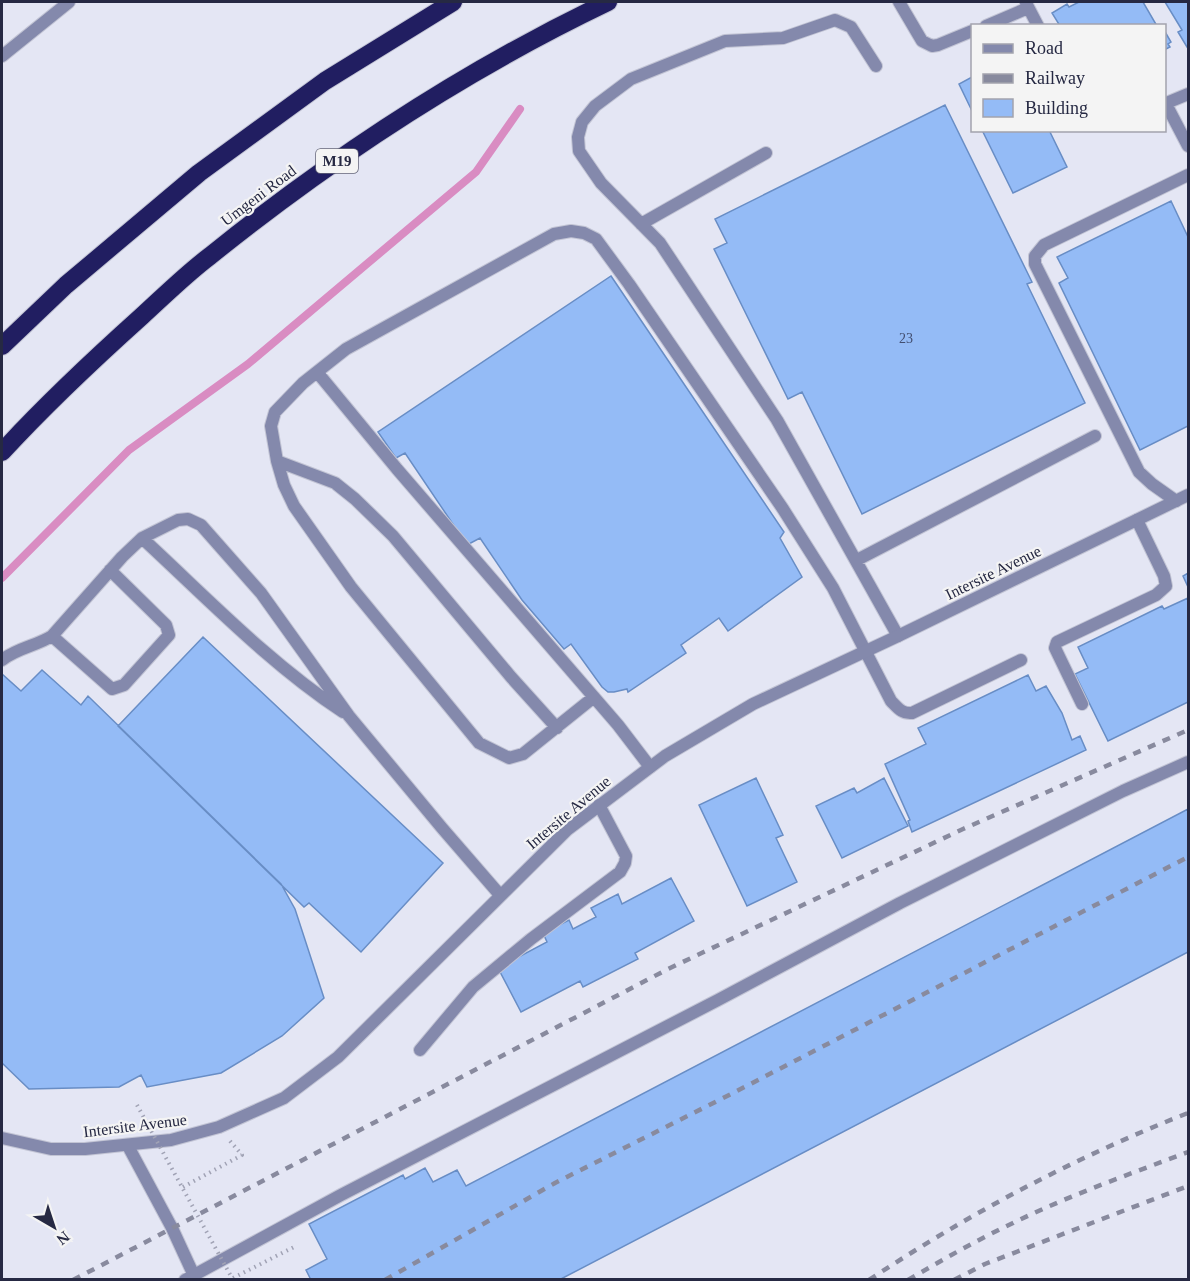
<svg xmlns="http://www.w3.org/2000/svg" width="1190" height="1281" font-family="Georgia,serif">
<rect width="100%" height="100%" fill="#e4e6f4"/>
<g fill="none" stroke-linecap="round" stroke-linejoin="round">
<!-- stream -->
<path stroke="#d98cc2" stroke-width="8" d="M2,578L129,450L248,364L476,172L520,109"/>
</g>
<!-- building -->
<path fill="#94bbf6" stroke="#688dc5" stroke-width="1.5" d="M1079,2H1143L1157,26H1060L1052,13L1067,4L1069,7Z
M1165,2H1188V46L1187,47L1178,32L1182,30Z
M1164,30L1171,42L1168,44L1170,47L1164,50Z
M972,77V111L959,84Z
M945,105L1032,282L1027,284L1085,403L862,514L802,392L788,399L714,249L727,243L715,219Z
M982,130H1049L1067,167L1013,193Z
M1171,201L1188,237V426L1140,450L1059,283L1068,278L1057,257Z
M611,276L784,532L780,538L802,577L728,631L719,618L681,645L686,653L628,692L627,689L614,692H608L602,687L571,644L564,649L522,600L480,538L467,545L405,453L396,458L378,432Z
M1188,573V587L1183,576Z
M1188,598V702L1108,741L1075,674L1088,668L1078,647L1162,606L1164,609Z
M203,637L443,863L361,952L309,903L304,907L118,726Z
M42,670L81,705L88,696L281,884L295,909L324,998L282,1036L221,1073L147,1087L141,1075L119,1087L29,1089L2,1063V674L21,691Z
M1028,675L1036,691L1046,686L1062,713L1072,740L1080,736L1086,750L912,832L908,821L910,820L885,764L926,744L918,728Z
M756,778L783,835L776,838L797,882L747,906L699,805Z
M884,778L908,826L842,858L816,806L854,788L857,793Z
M1188,809V952L559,1280H311L306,1270L327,1259L309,1224L403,1175L405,1179L425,1168L433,1182L457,1170L466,1186Z
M671,878L694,921L635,953L638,959L583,987L580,981L521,1012L498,968L547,942L543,933L569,920L573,929L596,917L591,908L618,894L622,904Z"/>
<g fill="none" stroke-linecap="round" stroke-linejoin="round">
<!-- lane casing -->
<g stroke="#c2c4d4" stroke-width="14">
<path id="lane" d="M899,2L922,41L932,46L938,45L972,31
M1026,3L1038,26
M986,26L1028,8
M876,66L851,27L835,20L783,38L725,41L631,79L595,106L582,122L578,137L579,151L601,183L660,243L777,420L898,636
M1164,104L1188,94
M1166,104L1188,146
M641,224L766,153
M317,372L397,469L618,725L650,767
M277,461L335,483L355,499L393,536L511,677L557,728
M1176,501L1152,484L1139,472L1035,264V256L1044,245L1188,175
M142,538C207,598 269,663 343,712
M857,560L1095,436
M52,636L112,689L124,685L169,635L166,625L110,570
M2,660C17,648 36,646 52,636L122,557L142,538L178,520L188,519L201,525L261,593L349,716L442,828L500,895
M594,697L523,754L509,758L479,743L351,587L294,506L284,485L277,461L271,426L275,412L303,383L346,349L554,234L571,231L584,233L596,239L629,284L783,509L833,588L891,701C898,708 902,714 912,713L1021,660
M1082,704L1055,648L1057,642L1156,595L1166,586L1164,576L1137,520
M420,1050L473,987L531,939L620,872L625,863L626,856L599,805
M128,1146L172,1228L196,1280
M185,1280L341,1195L718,1000L900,903L1123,791L1188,762"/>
</g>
<!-- street casing -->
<g stroke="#c2c4d4" stroke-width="14">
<path id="street" d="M2,56L69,2
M2,1138L51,1149H85L171,1140L219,1127L284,1098L338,1057L567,830L665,756L753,704L898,636L1188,495"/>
</g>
<!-- highway casing -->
<g stroke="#c2c4d4" stroke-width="20">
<path id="highway" d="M2,346L66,285L199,173L325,81L453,2
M2,452C46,404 93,360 142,316C164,296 186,274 210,256C333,157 466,70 608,2"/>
</g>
<!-- path -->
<path stroke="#a1a3b5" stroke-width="4" stroke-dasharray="1.5 4.5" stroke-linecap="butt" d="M183,1187L242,1155L230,1141
M233,1278L296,1246"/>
<!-- lane -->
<use href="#lane" stroke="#8489ac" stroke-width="12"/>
<!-- street -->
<use href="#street" stroke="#8489ac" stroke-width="12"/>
<!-- highway -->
<use href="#highway" stroke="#211e61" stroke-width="18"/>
<!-- rail -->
<path stroke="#888a9e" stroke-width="4.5" stroke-dasharray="8 8" stroke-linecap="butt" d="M73,1280L668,969L963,829L1188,730
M385,1280L555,1183L733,1093L1188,857
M869,1280C970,1213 1076,1157 1188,1113
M908,1280C942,1260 977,1240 1013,1223C1070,1195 1130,1174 1188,1152
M954,1280L985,1264L1188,1186"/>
<!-- path-bridge -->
<path stroke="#a1a3b5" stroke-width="4" stroke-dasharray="1.5 4.5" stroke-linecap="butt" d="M137,1105L233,1280"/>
</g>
<g text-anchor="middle" stroke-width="4.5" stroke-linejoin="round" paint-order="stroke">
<!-- number labels -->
<g font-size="14" fill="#424e70">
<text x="906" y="343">23</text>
</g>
<!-- shield labels -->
<rect fill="#f4f4f4" stroke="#646678" stroke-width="1.5" x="316" y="149" width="42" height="24" rx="4.5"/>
<g font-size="15" font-weight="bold" fill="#262943">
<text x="337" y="166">M19</text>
</g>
<!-- street labels -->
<g font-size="16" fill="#262943" stroke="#f4f4f4">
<text transform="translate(258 195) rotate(-37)" y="6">Umgeni Road</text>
<text transform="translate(993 572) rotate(-26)" y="6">Intersite Avenue</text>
<text transform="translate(568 812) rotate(-40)" y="6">Intersite Avenue</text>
<text transform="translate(135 1125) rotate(-7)" y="6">Intersite Avenue</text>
</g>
</g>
<!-- border -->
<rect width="1190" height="1281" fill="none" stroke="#262943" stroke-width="6"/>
<!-- legend -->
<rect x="971" y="24" width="195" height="108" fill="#f4f4f4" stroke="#a2a3ad" stroke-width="1.5"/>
<rect x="983" y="44" width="30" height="9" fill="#8489ac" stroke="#a2a3ad" stroke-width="1.5"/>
<text x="1025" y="54" font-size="18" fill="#262943">Road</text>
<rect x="983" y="74" width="30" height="9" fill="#888a9e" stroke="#a2a3ad" stroke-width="1.5"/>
<text x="1025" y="84" font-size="18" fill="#262943">Railway</text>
<rect x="983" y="99" width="30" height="18" fill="#94bbf6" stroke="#a2a3ad" stroke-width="1.5"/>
<text x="1025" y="114" font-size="18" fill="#262943">Building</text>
<!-- north arrow -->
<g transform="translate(54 1227) rotate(141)" stroke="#f4f4f4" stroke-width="4.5" paint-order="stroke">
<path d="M0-4.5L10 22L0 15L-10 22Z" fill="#262943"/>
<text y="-9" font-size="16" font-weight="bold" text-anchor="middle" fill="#262943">N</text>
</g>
</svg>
